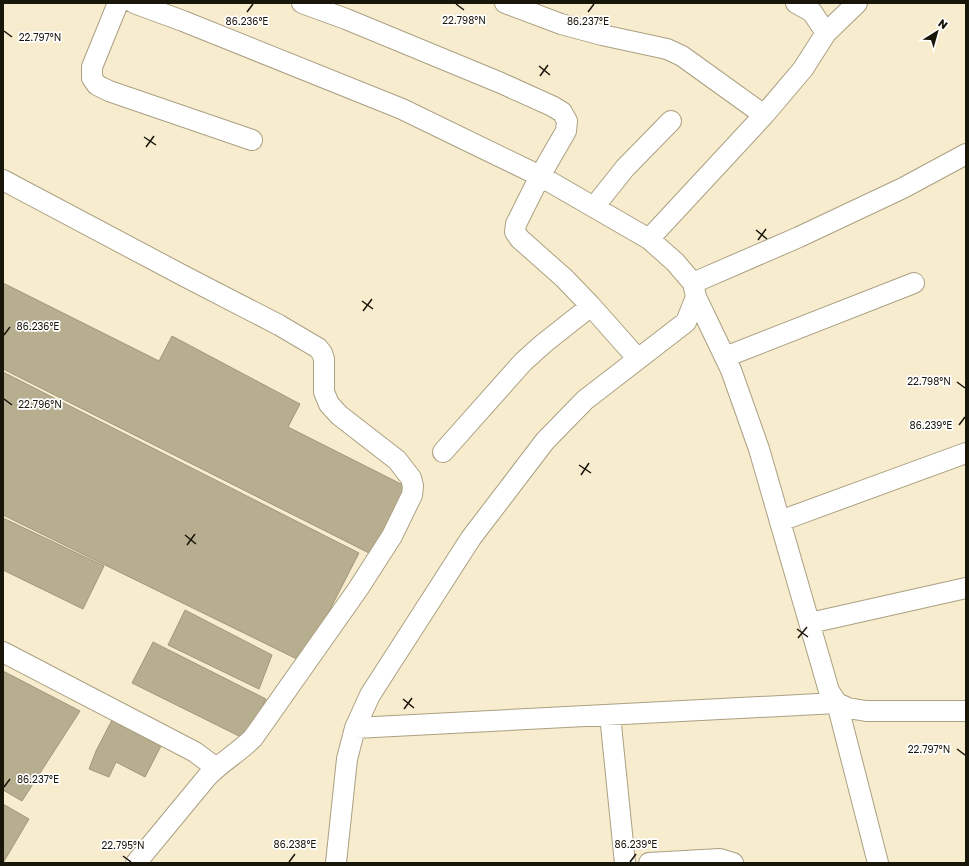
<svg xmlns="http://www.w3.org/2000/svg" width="969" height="866" font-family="'Golos Text',sans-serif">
<rect width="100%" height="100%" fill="#f7eccd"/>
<!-- building -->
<path fill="#b7ad8f" stroke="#a19779" d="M3,283L159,361L172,336L300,404L288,427L407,487L373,555L3,369Z
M3,372L359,553L303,662L3,515Z
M3,518L104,566L83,609L3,570Z
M185,610L272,655L259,689L168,645Z
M153,642L266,699L245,739L132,683Z
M3,671L80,711L22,801L3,790Z
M112,720L161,746L145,777L116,762L109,777L89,769L96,751Z
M3,804L29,819L3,863Z"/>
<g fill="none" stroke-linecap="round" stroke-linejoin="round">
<!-- minor casing -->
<g stroke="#aaa082" stroke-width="22">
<path id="minor" d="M118,3L92,67V78L97,85L109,91L252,140
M134,3L183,21L402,109L540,176L649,239L675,262L693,283L696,297L686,322L585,400L545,441L471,538L370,695L355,728L347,759L336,863
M302,3L346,19L501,83L552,106L562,112L567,121L566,131L540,176L516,224L515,232L520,239L564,278L591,306L638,359
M505,3L561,24L602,35L667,49L682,56L764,115
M826,33L857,3
M3,180L184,276L279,325L318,348L322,353L324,359V392L329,404L339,415L397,460L411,478L413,486L412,495L392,536L358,589L253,738C238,753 221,762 207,777L136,863
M594,207L625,168L671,121
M649,239L764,115L803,69L826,33L812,12L796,3
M693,283L799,237L903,188L966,154
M696,297L731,370L759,449L829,691L837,703L848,708L866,711H966
M725,357L914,283
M443,452L523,362L543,344L591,306
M780,521L966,453
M810,623L966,588
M3,652L195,752L215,767
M610,715L625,863
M355,728L837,703L878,863
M649,863L720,859L733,863"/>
</g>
<!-- minor -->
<use href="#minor" stroke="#fff" stroke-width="20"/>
</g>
<!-- ticks -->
<path fill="none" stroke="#181509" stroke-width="1.5" d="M456,4L464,10M247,12L253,4M588,12L594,4M4,31L12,37M539,66L550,75M540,76L548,65M144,137L156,145M146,147L154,136M756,230L767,239M758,240L766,229M362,301L373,309M363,311L372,299M4,335L10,327M957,382L965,388M4,399L12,405M959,425L965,417M579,465L591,473M581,475L589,463M185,535L196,544M187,545L195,534M797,629L808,637M798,638L807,627M403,699L414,708M404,709L412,698M957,749L965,755M4,787L10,779M123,856L131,862M289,862L295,854M630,862L636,854"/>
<g font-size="10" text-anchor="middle" fill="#181509" stroke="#fff" stroke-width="3.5" stroke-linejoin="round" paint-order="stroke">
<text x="464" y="24">22.798°N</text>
<text x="247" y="25">86.236°E</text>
<text x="588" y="25">86.237°E</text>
<text x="40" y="41">22.797°N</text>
<text x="38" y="330">86.236°E</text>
<text x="929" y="385">22.798°N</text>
<text x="40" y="408">22.796°N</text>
<text x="931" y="429">86.239°E</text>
<text x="929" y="753">22.797°N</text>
<text x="38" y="783">86.237°E</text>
<text x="295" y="848">86.238°E</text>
<text x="636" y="848">86.239°E</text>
<text x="123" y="849">22.795°N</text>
</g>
<!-- border -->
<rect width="969" height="866" fill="none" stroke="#181509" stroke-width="8"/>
<!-- north arrow -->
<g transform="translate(937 32) rotate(37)" stroke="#ffffff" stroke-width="3" paint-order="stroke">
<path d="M0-3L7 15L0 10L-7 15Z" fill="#181509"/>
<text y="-6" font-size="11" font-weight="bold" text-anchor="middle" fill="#181509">N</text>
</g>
</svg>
